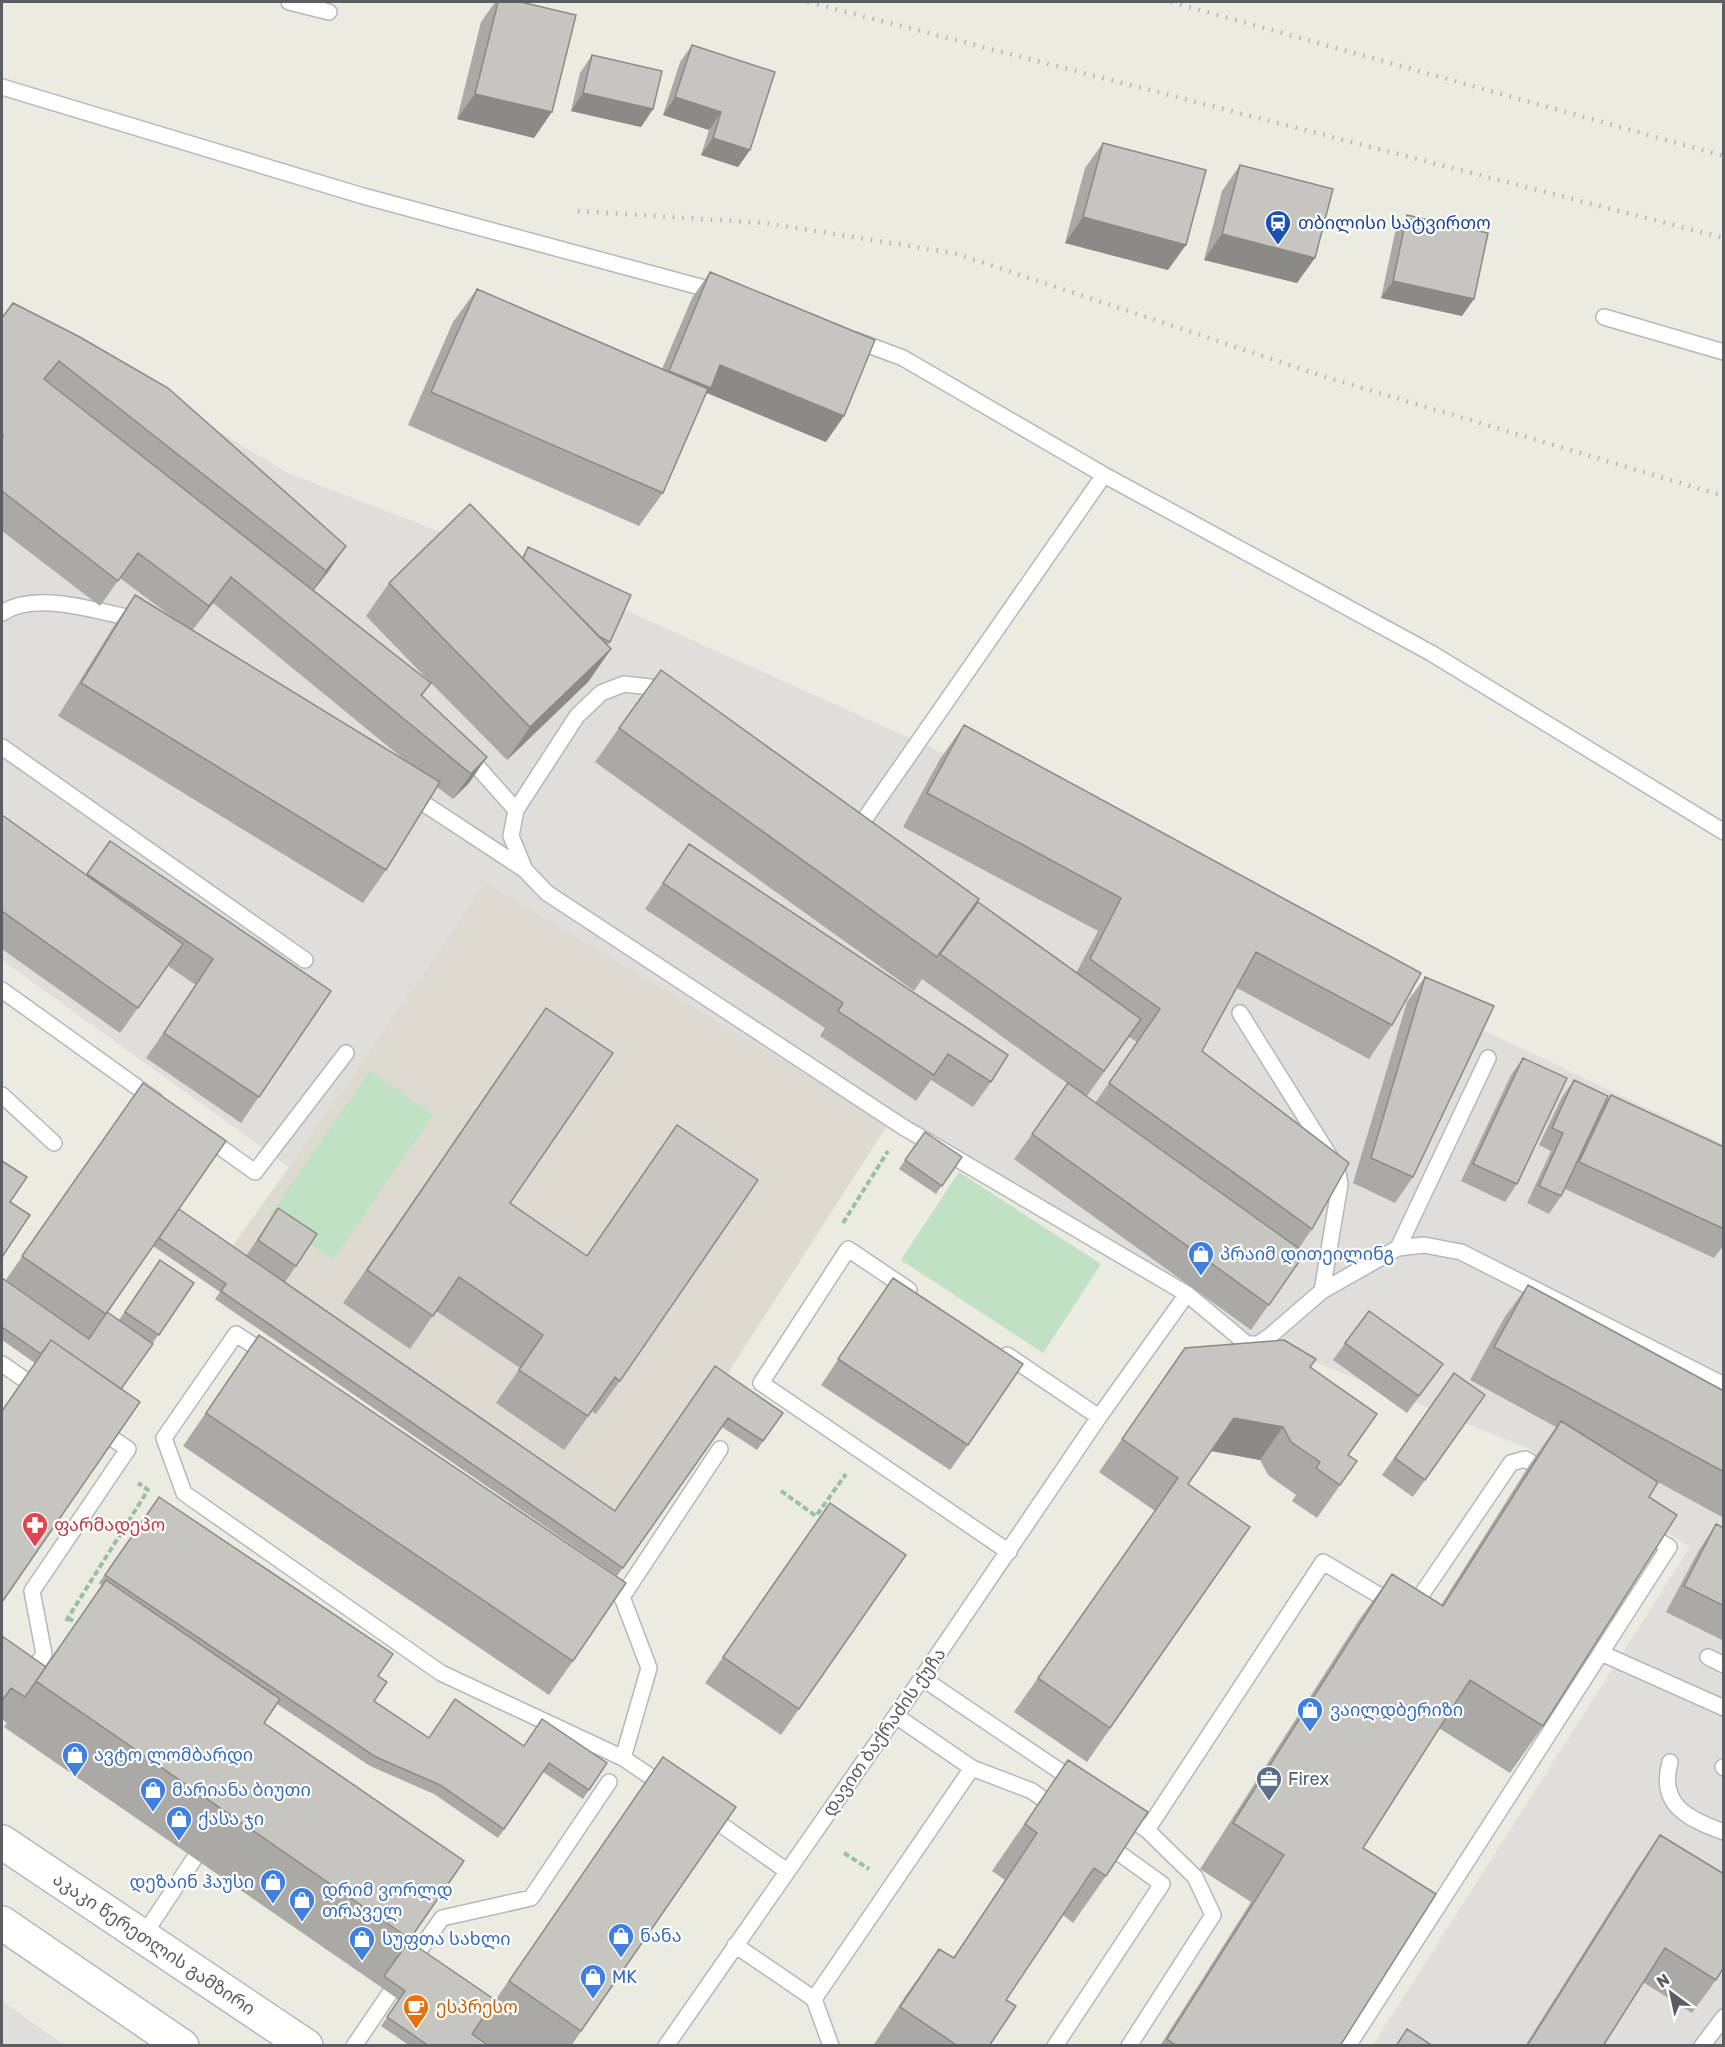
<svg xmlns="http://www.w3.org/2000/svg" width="1725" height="2047" font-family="Rubik,'Noto Sans Georgian',sans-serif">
<rect width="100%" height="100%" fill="#ecebe2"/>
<!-- industrial -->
<path fill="#e0deda" d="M61,337L288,473L521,563L943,753L1485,1031L1723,1144V2045H1373L1690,1547L1527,1448L1250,1336L1211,1307L1162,1289L486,882L289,1167L2,960V423Z
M2,2001L64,2045H2Z"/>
<!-- education -->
<path fill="#dcdad1" d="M486,882L888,1124L721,1384L609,1519L226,1255L289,1167Z"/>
<!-- green -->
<path fill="#c1e1c5" d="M370,1071L433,1115L333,1260L269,1216Z
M959,1172L1101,1264L1043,1353L901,1260Z"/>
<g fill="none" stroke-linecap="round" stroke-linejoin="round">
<!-- service casing -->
<g stroke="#b5b7bb" stroke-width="18">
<path id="service" d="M289,2L329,12
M2,87L363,196L719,292
M1604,317L1724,352
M855,340L903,358L1104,475L1431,653L1724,832
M2,613C36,590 101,612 139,620
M664,697L650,687L624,684L601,693L577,716L516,810L511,836L525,870L547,893L903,1127L1187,1294
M2,747L305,960
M466,754L516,810
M411,795L525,870
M857,830L1104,475
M2,990L155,1100
M1240,1013L1337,1168L1340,1184L1322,1291
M2,1095L54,1143
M206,1137L255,1172L346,1053
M1398,1248L1488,1058
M909,1290L848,1249L761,1383L1009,1552
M268,1355L236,1334L164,1438L184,1493L441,1673L623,1758
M1007,1355L1099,1417
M2,1364L41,1391
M602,1583L622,1597L649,1668L623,1758L666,1787
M622,1597L720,1449
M1601,1653L1724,1708
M1708,1657L1724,1665
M28,1678L44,1654L32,1591L128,1449L98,1429
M922,1678L1076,1782
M896,1716L972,1768L1032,1791L1058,1810
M1670,1762C1658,1805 1688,1819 1724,1832
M1723,1767L1724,1768
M706,1814L787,1871
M1147,1830L1323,1562L1409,1613L1511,1463L1525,1459L1548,1473
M143,1936L194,1859
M735,1945L814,1999L831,2046
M414,1958L442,1918L531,1898L609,1782
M814,1999L972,1768
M354,2046L390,1993
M666,2046L922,1678L1099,1417L1187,1294L1247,1344H1258L1270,1336L1322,1291L1398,1248L1424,1245L1461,1252L1724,1385
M1055,2046L1162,1884L1105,1843
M1129,2046L1213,1915L1195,1877L1147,1830L1138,1824
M1348,2046L1669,1547L1643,1531
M1702,2046L1724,2017"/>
</g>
<!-- secondary casing -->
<g stroke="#b6b8bd" stroke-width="36">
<path id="secondary" d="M2,1842L306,2046
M2,1923L182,2046"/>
</g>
<!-- path -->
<path stroke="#9abfa9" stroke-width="4" stroke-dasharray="6 3" stroke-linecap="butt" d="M843,1223L888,1151
M781,1491L816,1516L846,1474
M68,1618L80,1625
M66,1621L148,1490L138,1483
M844,1853L869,1869"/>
<!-- service -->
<use href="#service" stroke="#fff" stroke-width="15"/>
<!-- secondary -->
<use href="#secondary" stroke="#fff" stroke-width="33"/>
<!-- rail -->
<path stroke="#b3b4b4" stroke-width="4.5" stroke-dasharray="1.5 8" stroke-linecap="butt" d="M808,2L1724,238
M1171,2L1724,156
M578,211L765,223L954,253L1329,378L1724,496"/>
</g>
<!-- wall -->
<path fill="#aba9a5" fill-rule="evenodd" d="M495,2H521L534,138L457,119L481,22Z
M692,45L750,150L738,167L701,155L709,130L663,115L680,62Z
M592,55L653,109L641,127L571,111L580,73Z
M1103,143L1168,270L1065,243L1085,168Z
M1240,165L1297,283L1204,260L1222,191Z
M1407,215L1462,316L1381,298L1395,233Z
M710,272L826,442L707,393L704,398L663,493L639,526L408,425L453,322L477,289L662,369L692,298Z
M13,303L328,572L314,590L429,681L366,616L389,583L522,557L528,547L610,642L608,645L611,649L588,682L507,760L431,683L422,696L487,757L469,783L453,799L437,787L386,870L363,903L58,716L112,629L135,595L176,620L120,578L100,606L2,531V318ZM213,603L407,762L192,630Z
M964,725L1392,1025L1369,1059L1237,988L1202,1051L1312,1229L1299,1248L1305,1253L1251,1330L1014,1159L1068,1084L922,979L914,991L595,762L619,728L967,917L1076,973L1098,931L903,827L940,759ZM1129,1037L1137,1042L1095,1103L1087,1096Z
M2,815L86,875L110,841L331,991L241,1123L146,1058L196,985L168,966L120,1033L2,949Z
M689,844L991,1082L973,1107L931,1080L916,1101L820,1036L825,1028L645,909Z
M1425,977L1413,1177L1395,1203L1353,1183L1407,1002Z
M523,1041L510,1203L620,1381L596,1414L592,1411L564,1450L496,1403L520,1368L436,1311L410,1349L343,1303Z
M1523,1058L1517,1184L1505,1202L1461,1181L1511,1075Z
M1574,1080L1604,1104L1611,1095L1724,1147V1245L1714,1258L1565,1189L1561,1196L1549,1214L1527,1203L1551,1151L1539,1145L1562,1097Z
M143,1083L179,1209L246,1256L278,1208L296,1266L285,1282L615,1511L715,1366L783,1413L757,1450L722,1427L617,1576L215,1299L220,1292L153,1246L107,1312L119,1320L160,1260L194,1283L121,1389L35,1363L2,1340V1278L5,1281Z
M925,1132L962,1157L936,1194L899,1169Z
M893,1278L968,1445L950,1470L821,1385Z
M1528,1285L1724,1391V1518L1658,1482L1649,1497L1543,1726L1510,1773L1439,1728L1363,1848L1340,2046H1160L1251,1902L1200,1869L1359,1620L1392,1574L1441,1605L1528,1467L1556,1427L1470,1380L1504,1318Z
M259,1335L573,1661L549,1695L183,1446Z
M1345,1343L1443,1364L1407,1413L1333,1360Z
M1185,1348L1310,1367L1348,1455L1357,1461L1317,1518L1292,1501L1296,1495L1268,1475L1260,1460L1211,1451L1188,1484L1250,1527L1087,1762L1014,1712L1155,1511L1099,1472Z
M1454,1373L1485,1395L1413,1497L1382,1475Z
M159,1497L378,1676L374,1701L429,1738L524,1746L607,1763L583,1799L543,1772L498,1838L434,1794L370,1766L277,1704L264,1723L464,1861L409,1941L483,2018L663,1757L736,1807L571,2046H410L381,2026L399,2000L378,1985V1984V1985L4,1727L7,1723L2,1719V1636L46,1667L102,1586L99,1583Z
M830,1503L906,1555L781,1735L705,1683Z
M1716,1524L1724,1528V1641L1666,1612L1699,1550Z
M1068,1760L1106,1876L1073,1923L1063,1915L1006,2000L989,2046H873L906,1995L939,1949L953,1958L1005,1880L992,1871Z
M1660,1835L1716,1980L1692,2013L1643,1982L1603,2046H1525L1637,1868Z"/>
<!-- shaded-wall -->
<path fill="#8b8a86" d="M583,93L653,109L641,127L571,111Z
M475,94L552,112L534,138L457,119Z
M675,97L721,112L709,130L663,115Z
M713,138L750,150L738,167L701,155Z
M1083,217L1186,245L1168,270L1065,243Z
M1222,234L1315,258L1297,283L1204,260Z
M1393,281L1474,299L1462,316L1381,298Z
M720,365L844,416L826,442L707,393L693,414L651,396L669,371Z
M346,546L328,572L308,597L326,571Z
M231,577L213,603L191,632L209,606Z
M611,649L588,682L507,760L530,727Z
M487,757L469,783L453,799L471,774Z
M1234,1418L1283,1427L1260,1460L1211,1451Z"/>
<!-- building -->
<path fill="#c7c5c0" stroke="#8b8a86" stroke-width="1.5" d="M498,2H521L576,15L552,112L475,94Z
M692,45L775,72L750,150L713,138L721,112L675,97Z
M592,55L662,71L653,109L583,93Z
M1103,143L1206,170L1186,245L1083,217Z
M1240,165L1333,189L1315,258L1222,234Z
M1407,215L1488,233L1474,299L1393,281Z
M710,272L875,340L844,416L720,365L711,388L669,371Z
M477,289L708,389L663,493L431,392Z
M13,303L78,336L168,388L346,546L326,571L59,361L44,379L431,683L421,695L487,757L471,774L231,577L209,606L138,553L118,581L2,491V439L3,436L2,435V318Z
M470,504L611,649L530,727L389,583Z
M528,547L631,595L610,642L600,637L523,559Z
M135,595L440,782L386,870L81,683Z
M661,670L979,899L937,957L619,728Z
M964,725L1421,973L1392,1025L1256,952L1202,1051L1349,1163L1312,1229L1109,1083L1160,1009L1090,959L1121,898L927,793Z
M2,815L183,944L138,1008L2,911Z
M110,841L331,991L259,1097L164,1033L213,959L87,874Z
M689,844L1008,1055L991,1082L948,1054L934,1075L838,1011L843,1003L663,883Z
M978,902L1141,1019L1104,1071L940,954Z
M1425,977L1494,1006L1413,1177L1371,1158Z
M546,1008L613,1053L510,1203L587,1256L677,1125L758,1180L620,1381L615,1377L588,1416L519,1370L543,1335L459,1277L433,1316L367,1270Z
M1523,1058L1567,1078L1517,1184L1473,1164Z
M1574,1080L1608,1096L1561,1196L1539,1186L1563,1133L1552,1128Z
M143,1083L226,1141L106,1314L22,1256Z
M1068,1083L1305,1253L1269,1305L1032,1134Z
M1611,1095L1724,1147V1229L1579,1162Z
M925,1132L962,1157L942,1186L905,1160Z
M2,1161L27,1177L10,1202L30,1215L2,1257Z
M278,1208L317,1234L296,1266L258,1240Z
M179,1209L615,1511L715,1366L783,1413L763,1441L728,1418L623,1568L221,1291L226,1284L159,1238Z
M160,1260L194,1283L159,1335L125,1312Z
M2,1278L89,1339L107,1312L153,1344L121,1389L51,1340L41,1354L2,1327Z
M893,1278L1023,1364L968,1445L838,1359Z
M1528,1285L1724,1391V1472L1494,1347Z
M1369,1311L1443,1364L1419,1396L1345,1343Z
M259,1335L626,1583L573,1661L206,1413Z
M51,1340L140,1402L2,1602V1411Z
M1284,1340L1316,1359L1310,1367L1377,1414L1348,1455L1357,1461L1340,1485L1316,1468L1320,1462L1291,1442L1283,1427L1234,1418L1188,1484L1250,1527L1110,1728L1038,1678L1178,1478L1122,1439L1185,1348Z
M1454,1373L1485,1395L1425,1480L1395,1458Z
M1561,1421L1658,1482L1649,1497L1677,1515L1543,1726L1470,1680L1363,1848L1436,1894L1340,2046H1177L1167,2039L1284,1855L1233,1823L1392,1574L1443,1606Z
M159,1497L393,1654L378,1676L387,1682L374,1701L429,1738L455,1699L524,1746L542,1719L607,1763L589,1790L549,1763L504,1829L440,1785L376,1757L105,1575Z
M830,1503L906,1555L799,1709L723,1657Z
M1716,1524L1724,1528V1606L1684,1586Z
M106,1580L280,1699L264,1723L464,1861L410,1939L36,1681Z
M2,1636L46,1667L25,1697L11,1688L2,1701Z
M663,1757L736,1807L581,2031L509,1981Z
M1068,1760L1148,1812L1106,1876L1094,1868L1006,2000L1016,2006L989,2046H958L900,2007L939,1949L954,1958L1037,1833L1025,1824Z
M1660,1835L1724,1874V1967L1716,1980L1665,1948L1603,2046H1527Z
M409,1941L495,2000L472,2034L489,2046H429L387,2017L405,1991L384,1976Z
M1407,2029L1433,2046H1396Z"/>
<!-- icons -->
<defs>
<g id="station-pin" transform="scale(1.35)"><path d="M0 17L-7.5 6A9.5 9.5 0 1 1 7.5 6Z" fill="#1a4fb4" stroke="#fff"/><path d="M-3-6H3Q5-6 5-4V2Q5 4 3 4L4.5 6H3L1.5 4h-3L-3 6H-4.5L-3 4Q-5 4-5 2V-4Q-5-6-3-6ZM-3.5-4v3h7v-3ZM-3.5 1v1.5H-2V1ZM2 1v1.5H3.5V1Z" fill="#fff"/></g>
<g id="shop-pin" transform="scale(1.35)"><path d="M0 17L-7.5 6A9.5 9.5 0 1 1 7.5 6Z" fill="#3f7fe0" stroke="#fff"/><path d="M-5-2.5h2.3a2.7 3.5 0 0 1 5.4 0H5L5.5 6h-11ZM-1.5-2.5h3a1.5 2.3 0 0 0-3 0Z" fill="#fff"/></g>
<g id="pharmacy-pin" transform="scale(1.35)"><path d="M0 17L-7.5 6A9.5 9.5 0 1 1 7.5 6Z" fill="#e0444e" stroke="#fff"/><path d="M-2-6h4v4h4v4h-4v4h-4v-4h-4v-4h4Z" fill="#fff"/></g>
<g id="office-pin" transform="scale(1.35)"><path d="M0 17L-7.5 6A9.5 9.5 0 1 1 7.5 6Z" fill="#5c6f8a" stroke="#fff"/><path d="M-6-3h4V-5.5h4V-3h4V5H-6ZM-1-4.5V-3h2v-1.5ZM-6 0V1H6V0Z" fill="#fff"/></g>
<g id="cafe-pin" transform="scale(1.35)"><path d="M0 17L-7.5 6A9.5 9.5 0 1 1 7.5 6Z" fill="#e8710a" stroke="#fff"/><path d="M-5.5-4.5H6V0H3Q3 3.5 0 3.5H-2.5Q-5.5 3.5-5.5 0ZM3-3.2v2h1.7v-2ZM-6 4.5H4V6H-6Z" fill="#fff"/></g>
</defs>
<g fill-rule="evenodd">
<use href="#station-pin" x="1278" y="223"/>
<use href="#shop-pin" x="1201" y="1254"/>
<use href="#pharmacy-pin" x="35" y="1525"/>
<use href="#shop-pin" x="1310" y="1710"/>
<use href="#shop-pin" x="75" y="1755"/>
<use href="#office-pin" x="1269" y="1779"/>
<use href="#shop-pin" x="153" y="1790"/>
<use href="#shop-pin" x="179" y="1819"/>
<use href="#shop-pin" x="273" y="1882"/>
<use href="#shop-pin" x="302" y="1900"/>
<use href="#shop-pin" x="621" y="1936"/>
<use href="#shop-pin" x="362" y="1939"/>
<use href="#shop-pin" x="593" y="1977"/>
<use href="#cafe-pin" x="416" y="2007"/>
</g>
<g text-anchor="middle" stroke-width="4.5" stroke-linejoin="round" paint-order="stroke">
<!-- transit labels -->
<g font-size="18" fill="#164399" stroke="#fff" text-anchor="start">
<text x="1298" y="229">თბილისი სატვირთო</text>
</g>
<!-- shop labels -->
<g font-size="18" fill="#366cbe" stroke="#fff" text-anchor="start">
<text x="1220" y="1260">პრაიმ დითეილინგ</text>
<text x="1330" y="1716">ვაილდბერიზი</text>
<text x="94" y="1761">ავტო ლომბარდი</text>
<text x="172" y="1796">მარიანა ბიუთი</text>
<text x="198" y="1825">ქასა ჯი</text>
<text x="254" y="1888" text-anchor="end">დეზაინ ჰაუსი</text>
<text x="322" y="1896">დრიმ ვორლდ<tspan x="322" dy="21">თრაველ</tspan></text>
<text x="640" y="1942">ნანა</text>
<text x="382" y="1945">სუფთა სახლი</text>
<text x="612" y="1983">MK</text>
</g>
<!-- health labels -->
<g font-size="18" fill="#be3a42" stroke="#fff" text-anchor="start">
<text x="54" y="1531">ფარმადეპო</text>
</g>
<!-- street labels -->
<g font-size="18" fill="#5b5d62" stroke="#fff">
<text transform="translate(884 1732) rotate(-55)" y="6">დავით ბაქრაძის ქუჩა</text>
<text transform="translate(154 1944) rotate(34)" y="6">აკაკი წერეთლის გამზირი</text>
</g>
<!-- service labels -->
<g font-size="18" fill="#4e5e75" stroke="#fff" text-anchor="start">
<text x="1288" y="1785">Firex</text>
</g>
<!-- food labels -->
<g font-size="18" fill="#c56008" stroke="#fff" text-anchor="start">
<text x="436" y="2013">ესპრესო</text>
</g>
</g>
<!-- border -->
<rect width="1725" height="2047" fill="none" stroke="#5b5d62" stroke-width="6"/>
<!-- north arrow -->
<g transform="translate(1671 1993) rotate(327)" stroke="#ffffff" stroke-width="4.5" paint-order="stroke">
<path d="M0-4.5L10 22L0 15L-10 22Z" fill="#5b5d62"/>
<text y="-9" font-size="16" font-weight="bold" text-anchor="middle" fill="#5b5d62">N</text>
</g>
</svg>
